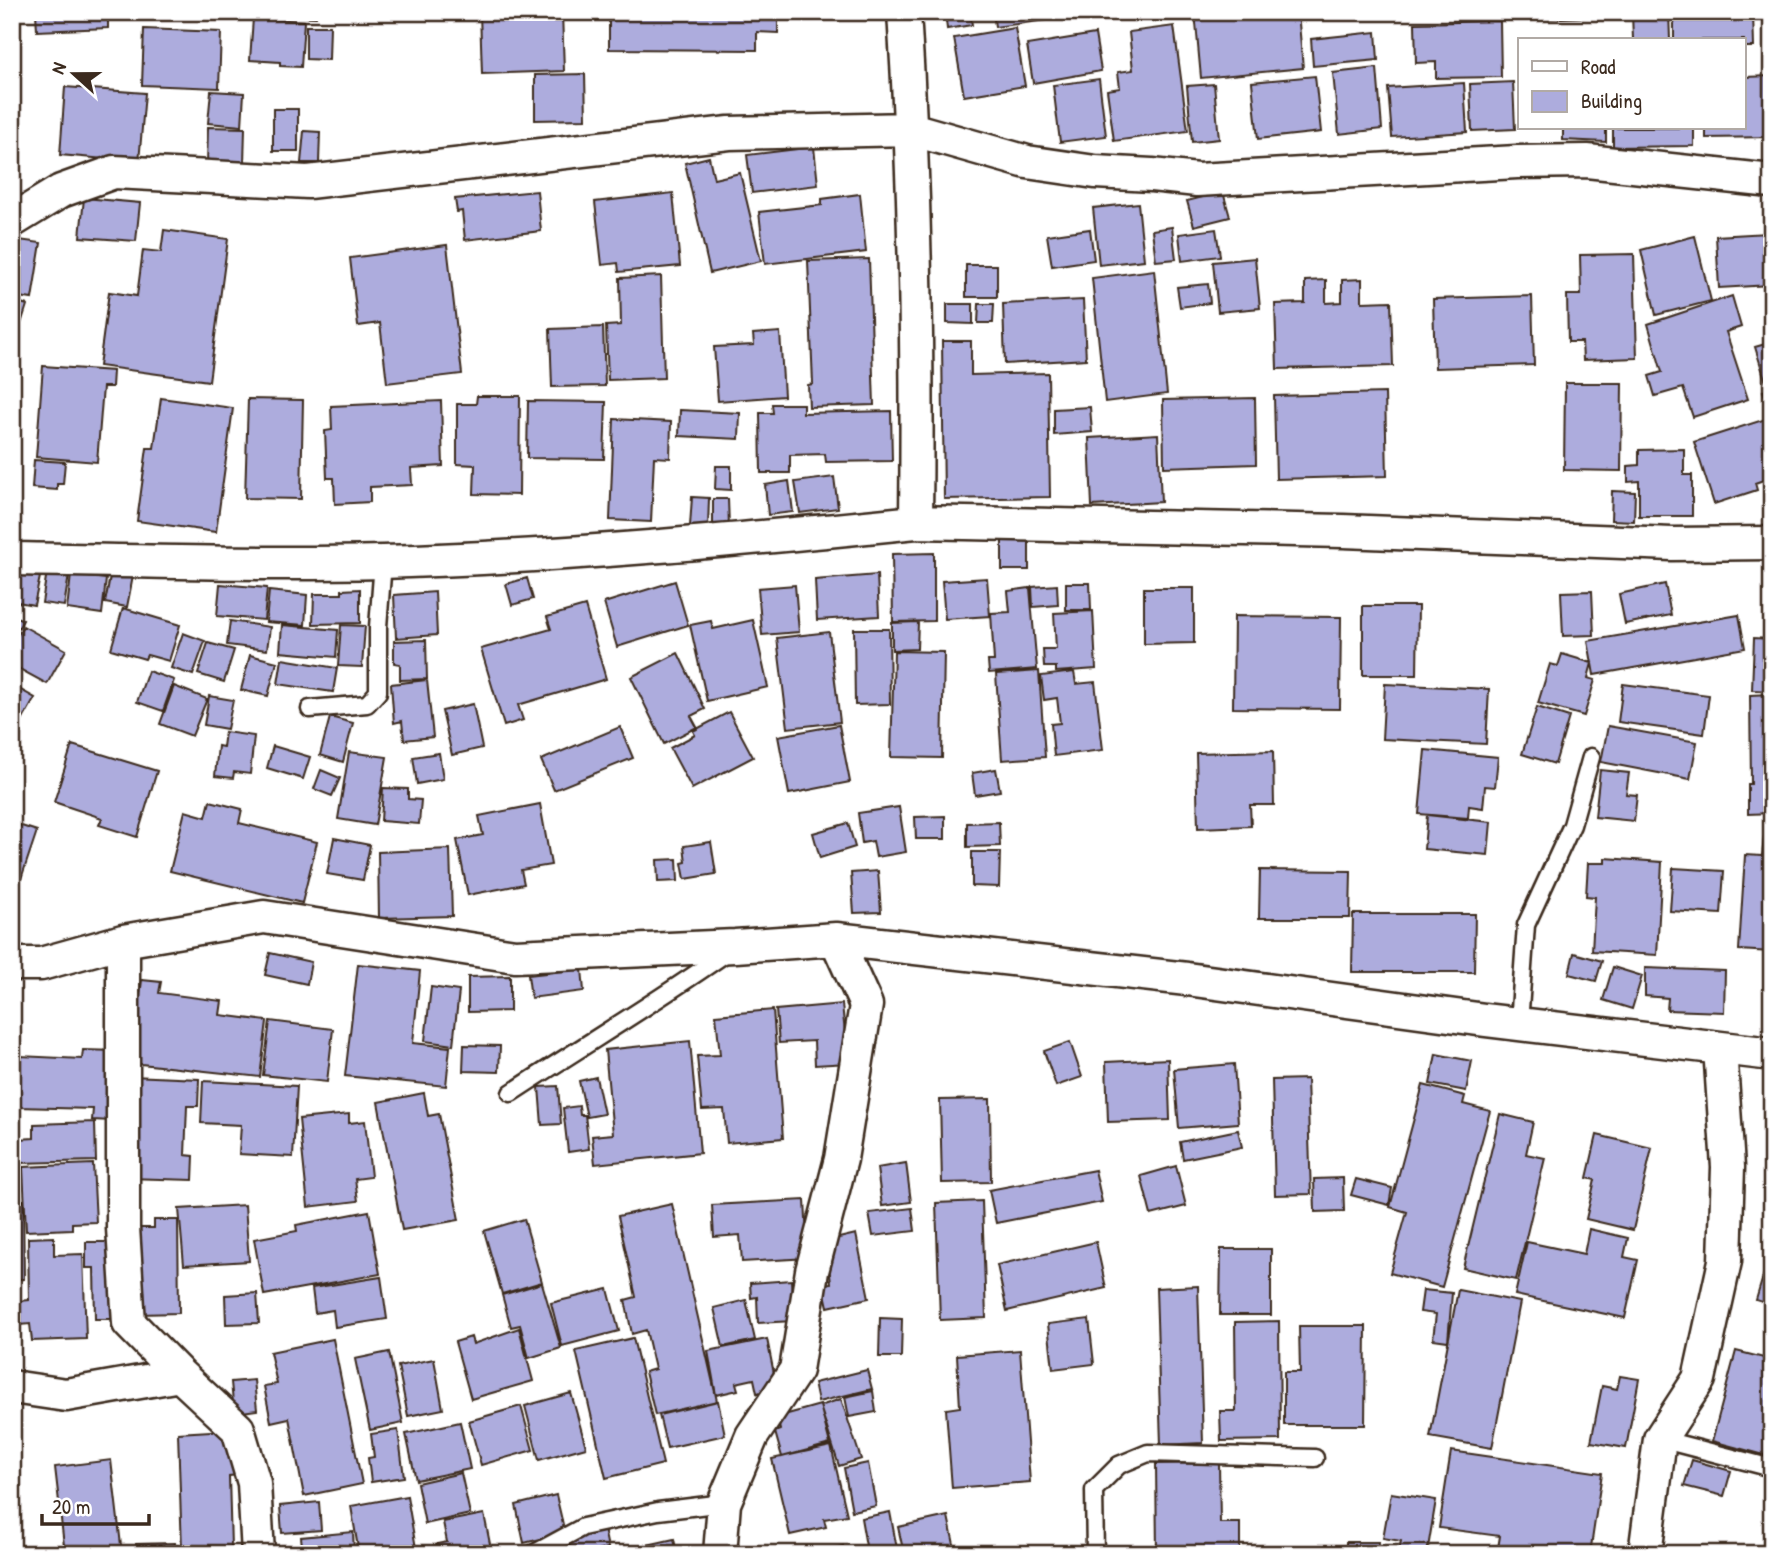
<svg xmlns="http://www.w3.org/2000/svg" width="1784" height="1566" font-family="'Patrick Hand',sans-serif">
<rect width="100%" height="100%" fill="#fff"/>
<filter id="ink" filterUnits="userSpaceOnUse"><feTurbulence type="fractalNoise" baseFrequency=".0143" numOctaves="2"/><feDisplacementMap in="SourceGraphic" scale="14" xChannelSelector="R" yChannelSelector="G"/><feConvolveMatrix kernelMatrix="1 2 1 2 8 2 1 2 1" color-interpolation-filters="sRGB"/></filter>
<g filter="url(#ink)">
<!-- building -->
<path fill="#adacdd" stroke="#3b2a1e" stroke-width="2" d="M36,12H108V28L37,31Z
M123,12H224L124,20Z
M250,12H317L316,17L250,14Z
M480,12H562L564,71L482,74Z
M609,12H778V33L757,32V50L609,49Z
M945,12H970L972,25L947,29Z
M993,12H1046L1047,20L995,27Z
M1195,12H1298L1303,68L1201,78Z
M1506,12H1613V16L1506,20Z
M1632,12H1669L1670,40H1633Z
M1674,12H1753L1754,47H1744V40H1674Z
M253,18L304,21L301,67L280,66V62L250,60Z
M1500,21L1501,77L1436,78V62L1416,63L1415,23Z
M306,26H330L329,60L306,59Z
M1174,26L1188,131L1114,141L1107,90L1120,88L1118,72L1133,70L1129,32Z
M1015,28L1025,86L964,96L954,38Z
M144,29L221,32L219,88L142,85Z
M1376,32L1378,60L1313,66L1311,39Z
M1095,34L1101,71L1033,83L1027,45Z
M1377,68L1382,129L1339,134L1333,73Z
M585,74L586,119L535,120V75Z
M1315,76L1321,132L1258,139L1252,82Z
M1772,76V137L1706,138V128H1744V77Z
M1099,79L1106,136L1060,142L1053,85Z
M1513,82L1515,129L1472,131L1470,84Z
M1464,83L1467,132L1392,137L1388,88Z
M1214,84L1219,139L1192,142L1187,86Z
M65,87L145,93L139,162L60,155Z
M211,91L244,93L242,126L208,123Z
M273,109H298V151H273Z
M208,127L245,128L244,164H207Z
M1563,128H1606V142L1563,140Z
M1613,128H1694V146L1613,147Z
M304,131L320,132L319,163H301Z
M814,147L818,185L752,193L747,155Z
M709,157L714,179L740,173L761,261L710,273L685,163Z
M537,191L541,231L465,240L462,211L457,212L455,199Z
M1223,192L1230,217L1194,226L1187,201Z
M673,193L680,266L619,272L618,263L602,265L595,202Z
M860,194L866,252L765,264L759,212L822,205V199Z
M84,198L140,203L136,241L80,237Z
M1138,203L1144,260L1099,265L1093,208Z
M1172,227L1176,259L1156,261L1152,230Z
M1090,229L1094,260L1052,266L1047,235Z
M1216,229L1220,256L1182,261L1179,234Z
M164,230L228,239L209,381L99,366L109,292L137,296L143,250L161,252Z
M1767,233L1770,285L1719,288L1716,236Z
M1695,236L1711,301L1656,315L1641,250Z
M12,239L41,243L32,299L12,296Z
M447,245L462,374L387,383L380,323L358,326L350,258Z
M1634,254L1637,358L1583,360L1582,342H1568L1567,295H1581L1580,255Z
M1255,258L1260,308L1218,312L1213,262Z
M869,259L874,405L809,407L808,385L813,384L808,261Z
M966,265H997V297H966Z
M1154,270L1167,394L1105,402L1092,278Z
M661,276L664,378L608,380L606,326L621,325L620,278Z
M1362,279V302L1391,301L1393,366L1277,369L1275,304L1305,303V281L1326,280V303L1342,302V280Z
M1208,284L1210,303L1180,307L1177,287Z
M1532,296L1534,365L1435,368L1433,299Z
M1732,296L1741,327L1726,332L1748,399L1693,417L1683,388L1655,396L1649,376L1662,372L1648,324Z
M12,300L27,305L12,352Z
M1083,300L1086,359L1005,364L1003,304Z
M947,304H973V324L947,323Z
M979,304H994L993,323H978Z
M603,327L605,386L552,387L550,329Z
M780,332L784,396L718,401L714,347L754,345L753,334Z
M942,341H971V375L1048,373L1050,497L944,499Z
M1772,342V404L1768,406L1763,391L1768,389L1755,347Z
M43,366L113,371L112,387H103L97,462L36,457Z
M1565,383H1622L1621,471L1564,470Z
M1385,393L1387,476L1276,479L1274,396Z
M477,396H520L519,495L474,494L475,465L457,464V404H476Z
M161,398L233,408L216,532L137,521L147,448H154Z
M1255,398L1256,464L1164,467L1163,400Z
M248,399L303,400L301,499L245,498Z
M441,401L443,466L411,468L412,485L370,487V502L335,504L334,478H327L325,431L332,430L331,406Z
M528,401L606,402L604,459L527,458Z
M772,404H803V413L891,411L892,461L826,462L825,454L790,455V473H761L760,413H773Z
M1090,407L1092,432L1054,435V409Z
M680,410L740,413L739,439L679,436Z
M1772,417V477L1755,483L1757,490L1714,504L1694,442Z
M614,419L671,422L670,458L654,457L651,522L610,520Z
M1158,434L1161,502L1092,506L1089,438Z
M1684,449V475H1692V516H1639V481L1628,482V466L1639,465V450Z
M34,460L65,462L63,484H57V490L32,488Z
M716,466H731V490L715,489Z
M834,477L838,508L800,513L795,482Z
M789,481L793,512L768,515L765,485Z
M1612,491L1635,492L1634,521L1611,520Z
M692,497L709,498L708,527L690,526Z
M713,499H728L729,526L713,527Z
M1002,539H1029V570H1002Z
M934,553V621L893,622L892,554Z
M13,567L41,572L34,605L12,601Z
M47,571L69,575L64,606L42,603Z
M111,571L133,576L127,607L105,603Z
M71,575L106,579L102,614L67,609Z
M877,575L879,616L817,620L815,580Z
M527,578L533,599L512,605L506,584Z
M987,578L990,616L945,619L942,581Z
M675,581L688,625L617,647L604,603Z
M1066,583H1090L1091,610H1066Z
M220,584L267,588L264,620L217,616Z
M1665,584L1671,615L1625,624L1619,594Z
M795,585L799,632L762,635L758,588Z
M1057,585L1058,605L1033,607L1032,587Z
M1030,588L1037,669L989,673L988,661H994L991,613L1010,612L1008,591Z
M1144,588H1194V643L1144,644Z
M360,589V623L313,624L314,594H342V590Z
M269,591L307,595L305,625L266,622Z
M1592,591L1594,635L1563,636L1561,592Z
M435,592L437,635L396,638L394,595Z
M1771,592L1772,691L1752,690L1754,638L1770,639Z
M585,606L606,679L518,705L523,720L504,726L481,649L551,629L547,617Z
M1363,606H1418L1417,675H1363Z
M123,608L180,625L169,661L147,655L145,659L111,649Z
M1093,611L1096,669L1056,672V667H1044L1043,649H1056L1054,613Z
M12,615L23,620L12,640Z
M1739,615L1745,648L1594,675L1588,641Z
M1234,616L1341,617L1340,709L1233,708Z
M753,620L768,687L707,701L690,625L711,621L713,629Z
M230,621L270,627L267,650L227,645Z
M918,622L917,649L892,650V623Z
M282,625L338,630L336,657L280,652Z
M341,625L365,626L362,667L338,666Z
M23,626L66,650L47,684L12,665V645Z
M854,629H889L890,704L855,705Z
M829,632L840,722L788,728L777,638Z
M183,633L205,641L193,675L171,668Z
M426,640L427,679L400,680V664L394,663V641Z
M208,643L234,650L224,682L198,674Z
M894,651L944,652L942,758L891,757Z
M678,653L705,709L691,716L697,727L664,744L631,677Z
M1562,654L1592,663L1588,678L1595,680L1584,716L1538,703L1550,664L1558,666Z
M250,655L277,662L268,696L241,690Z
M282,659L337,668L333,692L278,684Z
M148,671L174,680L163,711L137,702Z
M1039,671L1045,757L1002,760L996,674Z
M1074,672L1076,684L1095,682L1103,750L1054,756L1051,724L1060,723L1057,698L1044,700L1041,676Z
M427,680L433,737L404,740L402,721L394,723L391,684Z
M1385,684L1489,689L1486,744L1382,739Z
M1623,684L1709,695L1704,734L1618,722Z
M12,685L35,698L12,739Z
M174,686L207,699L192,736L160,724Z
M1772,694V813L1748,814V784H1751L1750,695Z
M209,696L233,700L227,729L204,725Z
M473,704L482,748L452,755L442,711Z
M1537,707L1569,717L1555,764L1522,754Z
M729,712L753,757L692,789L670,748L695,735L693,731Z
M330,717L353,723L343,762L320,755Z
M839,725L850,782L789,794L778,736Z
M1608,726L1697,742L1690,779L1601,762Z
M620,727L633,758L554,790L541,760Z
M225,732L254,736L250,774L234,772L233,778L215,776L218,746L223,747Z
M72,745L157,771L137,837L99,825L102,818L54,802Z
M273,746L310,757L303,779L267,768Z
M1425,750L1498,757L1495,787L1485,786L1483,808L1469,806L1468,818L1419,814Z
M1273,751L1274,805H1250L1251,826L1198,828L1196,753Z
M349,752L387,757L375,825L338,819Z
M439,753L443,779L417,784L413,757Z
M996,769L1000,791L975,795L972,773Z
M321,770L340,778L332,796L314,789Z
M1600,770L1629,773L1626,794L1637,795L1634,821L1595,817Z
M383,788L408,789V799L421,800L419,824L381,821Z
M210,801L242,809L239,823L317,842L302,903L170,871L185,811L206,817Z
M540,804L551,865L521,870L524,884L468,895L457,840L483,835L479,816Z
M899,807L906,852L876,857L873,841L862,843L858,813Z
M1427,815L1491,822L1488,855L1424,849Z
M945,816V839H916L915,817Z
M999,822L1000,846L967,847V823Z
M12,823L37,831L12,906Z
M848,823L855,847L820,858L813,833Z
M1764,837L1772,838V965V952L1739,950L1745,855L1762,856Z
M334,838L370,845L363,880L327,874Z
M711,842L716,874L685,879L682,863L686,862L684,846Z
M450,849L452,916L379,918L378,852Z
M972,852H1000L999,887L972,886Z
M1605,858L1662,862L1657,955L1592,951L1595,897L1586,896L1588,863H1605Z
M677,859L678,881L658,882L657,860Z
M1673,868L1724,871L1721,914L1670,911Z
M1260,870L1351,871L1350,918H1259Z
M878,871L881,912L854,913L851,873Z
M1353,914H1475L1474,972H1352Z
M270,953L311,962L307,984L265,975Z
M1574,953L1602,961L1596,981L1569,974Z
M358,964L420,971L413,1043L450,1047L446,1086L345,1076Z
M1613,967L1642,976L1632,1009L1603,1000Z
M1645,968L1725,971L1724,1012L1667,1010L1668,998L1645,996Z
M582,969L584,991L531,998L528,975Z
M510,976V1011L468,1012V977Z
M142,980L161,982L159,993L222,1001L220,1015L267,1021L260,1077L132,1063Z
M431,987L459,991L453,1045L425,1041Z
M842,1004L848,1063L815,1065L814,1041L779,1043L776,1010Z
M773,1010L783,1138L727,1143L724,1109L702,1110L697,1056L720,1055L716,1015Z
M270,1021L333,1029L327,1082L263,1075Z
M690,1041L700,1153L595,1164L592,1136L613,1134L605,1050Z
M1070,1042L1082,1077L1056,1086L1044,1051Z
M464,1045L500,1046L499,1072L463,1071Z
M83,1050L116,1051L112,1121L92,1120L93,1109L18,1107L20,1056L82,1059Z
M1436,1054L1472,1061L1466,1091L1430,1084Z
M1168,1059L1170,1120L1108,1122L1106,1062Z
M1234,1064L1238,1123L1179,1128L1174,1069Z
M131,1076L199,1079L198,1106H187L185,1155L194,1156L193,1180L127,1178Z
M596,1077L604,1114L587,1117L579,1081Z
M1307,1079L1311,1194L1275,1195L1272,1080Z
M203,1081L297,1086L293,1157L239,1154L241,1125L201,1123Z
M1423,1085L1465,1096L1463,1104L1490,1111L1442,1287L1390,1273L1407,1212L1390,1207Z
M558,1086L561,1124L542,1125L539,1087Z
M424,1093L428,1116L439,1114L459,1220L402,1230L378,1102Z
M990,1099L991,1182L942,1183L940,1100Z
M579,1106L580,1115H585L589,1149L568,1152L563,1108Z
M349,1114V1123L365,1121L371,1177L355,1179L358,1201L308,1207L299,1119Z
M1500,1114L1533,1122L1526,1154L1545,1158L1516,1280L1463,1268Z
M95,1122L96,1161L19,1163V1139L34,1138V1124Z
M1238,1130L1242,1147L1183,1159L1180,1142Z
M1597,1135L1652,1148L1633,1230L1586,1219L1595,1180L1587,1178Z
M906,1163L911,1202L882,1206L877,1168Z
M93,1164L96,1222L72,1223V1229L26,1231L23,1167Z
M1176,1166L1186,1206L1151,1215L1141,1176Z
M1095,1170L1102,1202L996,1223L989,1190Z
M1343,1178L1344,1211L1315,1212L1314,1179Z
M1356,1179L1392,1188L1389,1205L1351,1195Z
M12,1200H23L24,1279H12Z
M805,1200L808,1258L742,1262L740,1235L714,1237L712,1205Z
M982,1201L986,1318L940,1320L936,1203Z
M672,1204L717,1401L655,1415L645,1372L655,1369L646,1330L632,1334L625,1300L636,1297L618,1216Z
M245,1205L249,1261L184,1265L179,1209Z
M912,1208L915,1231L873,1236L869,1213Z
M369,1211L380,1274L264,1295L254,1239L297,1231L296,1225Z
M524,1219L542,1282L502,1294L484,1231Z
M154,1220H178L179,1313L139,1314L137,1228H154Z
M1589,1229L1628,1238L1624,1257L1638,1260L1625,1318L1515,1295L1527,1242L1584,1254Z
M856,1234L869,1298L828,1307L823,1284L831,1283L826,1241Z
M54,1237V1255L83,1254L86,1339L32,1341L30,1324L20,1325L19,1301L29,1300L28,1238Z
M86,1242H119L121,1319H95L94,1268H86Z
M1096,1242L1106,1288L1007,1311L997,1265Z
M1772,1247V1305L1756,1300Z
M1221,1249H1271V1315H1220Z
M381,1277L387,1319L335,1327L333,1310L315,1313L312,1288Z
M791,1280L793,1321L758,1323L757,1297L751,1298L750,1283Z
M542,1283L561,1348L529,1358L520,1325L511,1327L502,1295Z
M1198,1286L1203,1443L1161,1445L1156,1288Z
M608,1289L619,1331L562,1346L551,1303Z
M1423,1290L1452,1293L1448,1341L1433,1339L1436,1314L1420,1312Z
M1458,1290L1520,1302L1492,1448L1430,1437Z
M257,1293L259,1323L226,1324L225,1295Z
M746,1300L755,1340L723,1347L714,1308Z
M880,1318L902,1319L901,1357H879Z
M1089,1319L1094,1364L1053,1369L1048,1324Z
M1279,1321L1280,1440L1221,1441L1220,1411H1236L1235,1322Z
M1299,1326H1366L1365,1425H1284V1372H1300Z
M519,1328L533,1381L471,1399L455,1342L471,1337L473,1344Z
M633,1338L663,1464L606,1478L576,1351Z
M333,1339L362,1484L304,1496L289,1418L271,1422L264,1386L277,1384L270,1352Z
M767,1339L777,1389L757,1393L754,1379L736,1383L738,1390L716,1395L708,1351Z
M1020,1350L1030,1482L952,1488L946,1409L960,1407L957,1355Z
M1736,1351L1772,1360V1457L1712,1441Z
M389,1352L403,1423L370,1430L355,1359Z
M434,1359L443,1409L408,1416L398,1366Z
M867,1370L872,1389L818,1402L814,1383Z
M1620,1376L1639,1379L1626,1448L1591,1442L1602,1386L1617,1389Z
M254,1380L257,1410L234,1413L231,1382Z
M873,1391L876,1412L849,1417L845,1397Z
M571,1393L586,1447L539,1460L525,1406Z
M841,1399L861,1459L839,1466L820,1406Z
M718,1401L725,1435L667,1448L659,1415Z
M820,1405L830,1444L782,1457L775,1432L780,1430L777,1417Z
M521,1406L533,1450L481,1465L469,1421Z
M460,1422L470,1469L416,1480L406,1434Z
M227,1430L228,1455H237L238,1475L229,1476L231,1548L182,1550L178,1433Z
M398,1430L404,1477L371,1482L368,1458L374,1457L371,1434Z
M831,1446L847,1515L824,1519L826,1527L790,1535L772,1459Z
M1451,1451L1602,1473L1590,1554H1497L1500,1536L1439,1528Z
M111,1460L122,1554H65L55,1467Z
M1692,1460L1731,1471L1724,1496L1684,1486Z
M868,1463L876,1506L852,1511L844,1468Z
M1219,1463L1220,1523H1240V1554H1157L1156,1464Z
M461,1473L470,1514L425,1524L417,1483Z
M1391,1493L1436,1500L1427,1554L1399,1550L1401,1541L1383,1538Z
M556,1495L565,1533L524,1543L516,1505Z
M407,1496L417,1554H359L351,1506Z
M319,1502L321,1530L282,1533L280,1506Z
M890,1512L898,1554H857L856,1548L866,1546L861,1518Z
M484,1514L492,1554H438L437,1544L447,1542L443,1522Z
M948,1516L956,1554H904L898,1527Z
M604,1529L608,1548L586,1554H571L567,1537Z
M353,1532L354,1554H303L301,1537Z
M674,1539L677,1554H607Z
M1346,1542H1379L1378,1552L1407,1554H1251V1550H1346Z
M175,1543V1554H136V1544Z
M843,1546L845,1554H804Z"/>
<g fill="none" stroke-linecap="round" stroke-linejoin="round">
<!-- lane casing -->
<g stroke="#3b2a1e" stroke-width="21">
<path id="lane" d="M310,709L367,704L378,692V627L383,562
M1519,1024L1526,925L1572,825L1591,757
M511,1093C584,1045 658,1001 729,951
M1660,1439L1772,1468
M533,1554L583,1527L658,1511L724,1503
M1095,1554L1094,1490L1119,1465L1148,1453L1315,1458"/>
</g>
<!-- street casing -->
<g stroke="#3b2a1e" stroke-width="37">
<path id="street" d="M12,221L61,191L114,172L308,182L729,133L911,129L1027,162L1095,172L1152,175L1197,180L1517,162L1587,161L1772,181
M916,522L1343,531L1672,544L1772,543
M12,559C136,561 260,565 383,562C561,557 739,540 916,522C918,352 915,182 904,12
M123,941V1228L129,1323L180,1375L238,1429L254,1483L258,1554
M12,964H41L123,941L264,917L515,956L735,946L836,939L1187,979L1485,1020L1772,1054
M12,1387L66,1395L180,1375
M720,1554L724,1503L752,1436L796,1370L812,1271L841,1159L866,1005L836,939
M1645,1554L1660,1439L1699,1379L1725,1261L1728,1167L1720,1048"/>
</g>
<!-- lane -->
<use href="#lane" stroke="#fff" stroke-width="16"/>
<!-- street -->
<use href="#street" stroke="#fff" stroke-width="32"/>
</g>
</g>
<!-- margin -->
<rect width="1784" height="1566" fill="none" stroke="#fff" stroke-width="42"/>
<rect x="21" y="21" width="1742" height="1524" fill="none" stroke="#3b2a1e" stroke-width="2.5" filter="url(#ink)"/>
<!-- legend -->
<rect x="1518" y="38" width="228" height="91" fill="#ffffff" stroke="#b1aaa5" stroke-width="2"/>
<rect x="1532" y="61" width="35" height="10" fill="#ffffff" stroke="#b1aaa5" stroke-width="2"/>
<text x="1581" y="74" font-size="21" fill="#3b2a1e">Road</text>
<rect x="1532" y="91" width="35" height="21" fill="#adacdd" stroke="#b1aaa5" stroke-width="2"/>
<text x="1581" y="108" font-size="21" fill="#3b2a1e">Building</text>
<!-- north arrow -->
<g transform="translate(74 74) rotate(291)" stroke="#ffffff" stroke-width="5" paint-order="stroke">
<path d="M0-5L12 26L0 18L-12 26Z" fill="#3b2a1e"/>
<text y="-10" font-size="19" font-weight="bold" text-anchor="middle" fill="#3b2a1e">N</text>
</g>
<!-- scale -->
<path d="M42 1514v10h107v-10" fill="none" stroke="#3b2a1e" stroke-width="3.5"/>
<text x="52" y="1514" font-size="21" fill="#3b2a1e" stroke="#ffffff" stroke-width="5" paint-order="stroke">20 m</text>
</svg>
